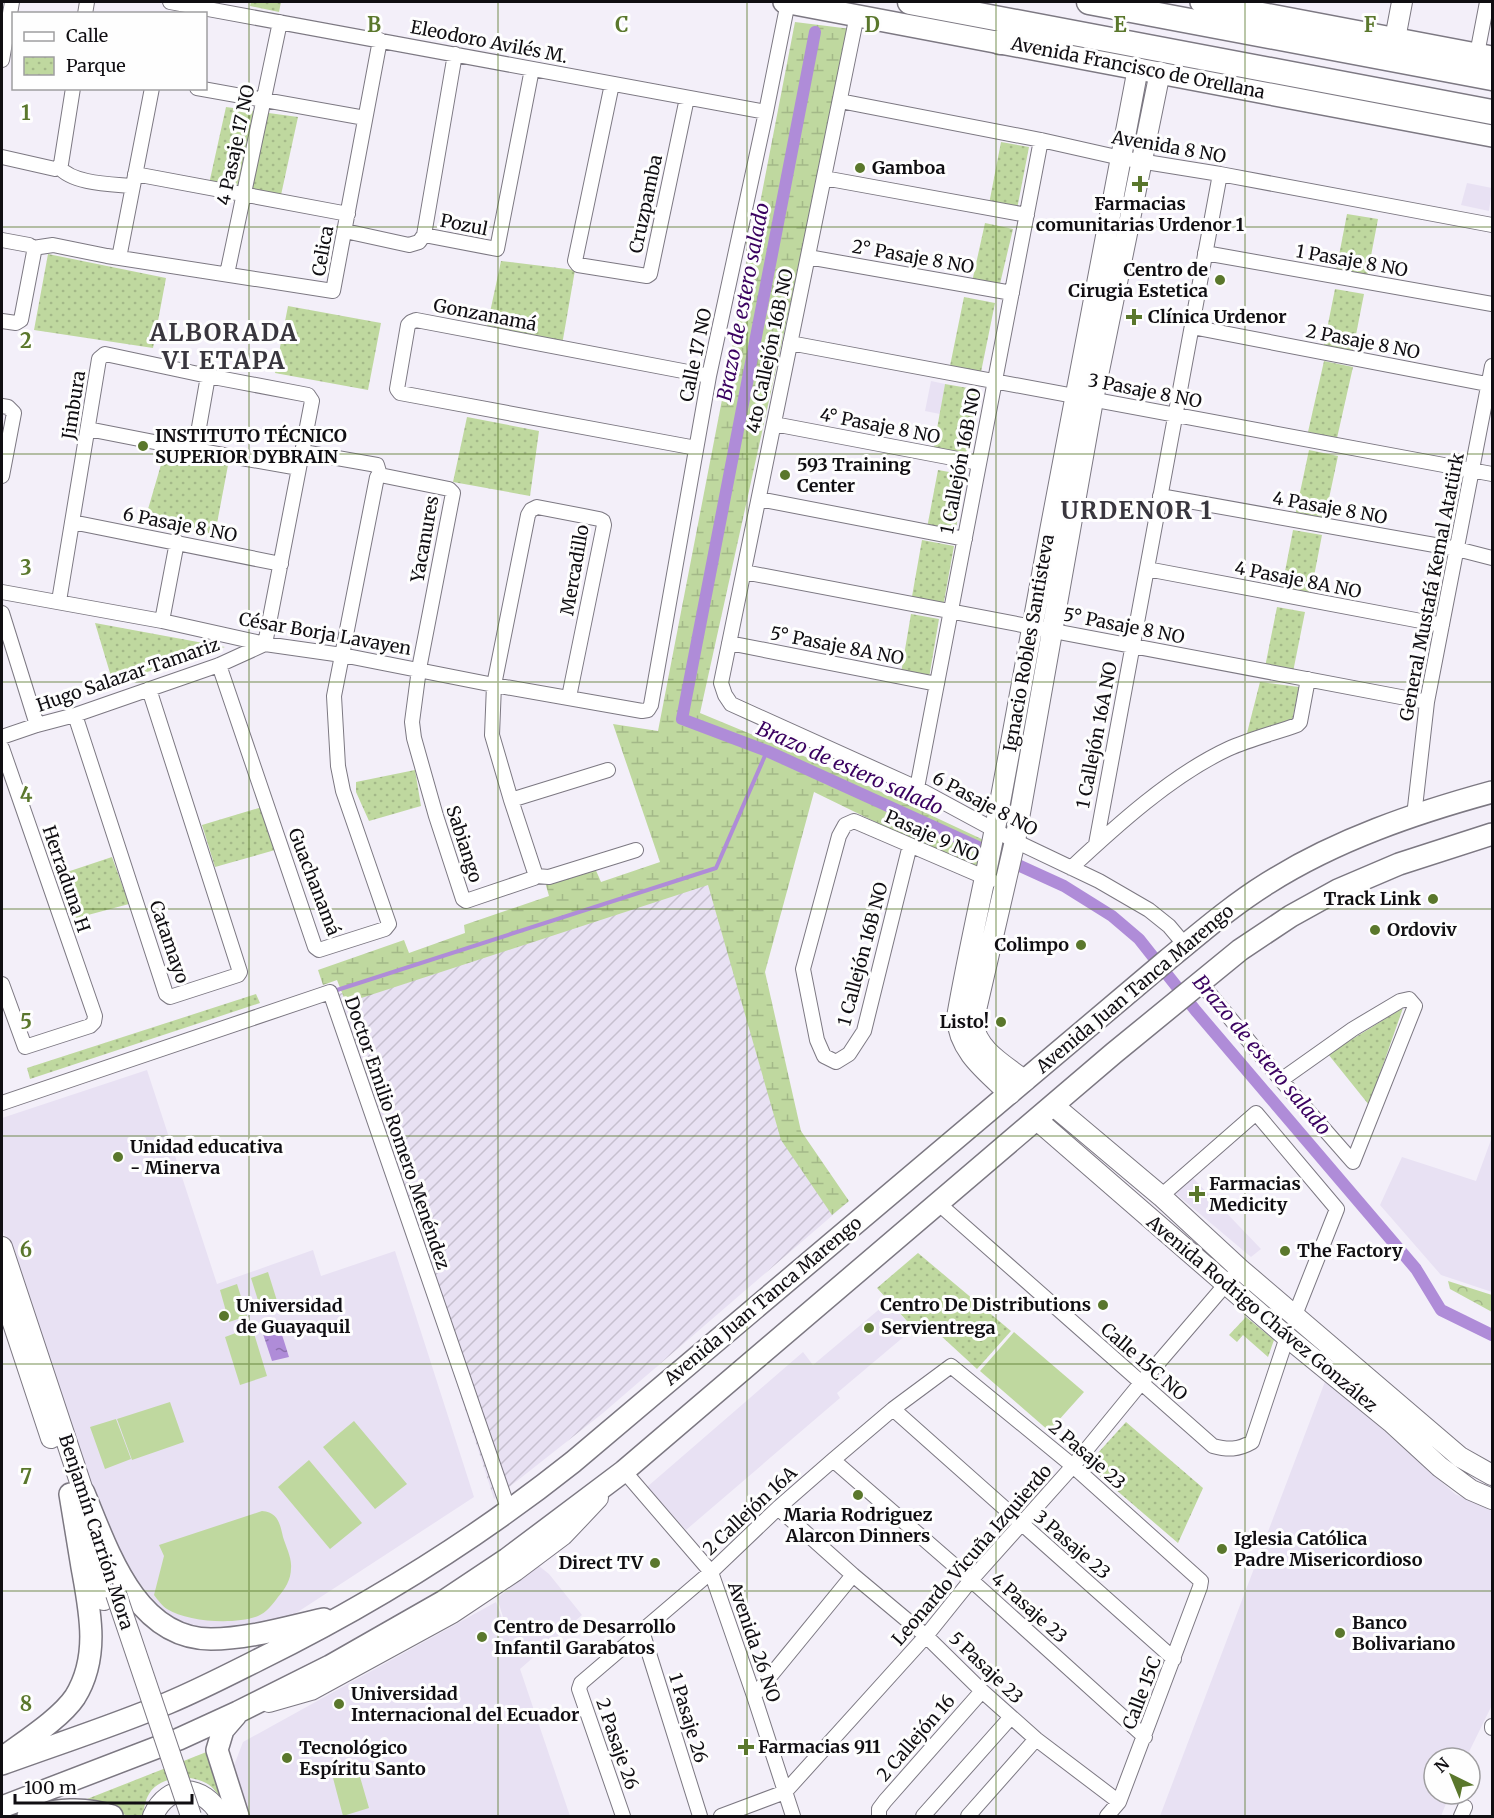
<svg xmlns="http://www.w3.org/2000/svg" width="1494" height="1818" font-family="Merriweather,serif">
<defs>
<pattern id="industrial-furrows" width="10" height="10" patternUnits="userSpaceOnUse" patternTransform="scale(1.5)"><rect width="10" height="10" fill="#e8e1f3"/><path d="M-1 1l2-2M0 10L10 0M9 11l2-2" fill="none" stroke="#c6c0cf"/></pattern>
<pattern id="forest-crowns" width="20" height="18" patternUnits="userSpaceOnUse" patternTransform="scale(1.5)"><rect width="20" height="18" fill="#bfd89f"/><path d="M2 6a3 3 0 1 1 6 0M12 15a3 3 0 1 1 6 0" fill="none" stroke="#a3b888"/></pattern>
<pattern id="wetland-marsh" width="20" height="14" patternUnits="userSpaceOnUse" patternTransform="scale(1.5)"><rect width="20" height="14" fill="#bfd89f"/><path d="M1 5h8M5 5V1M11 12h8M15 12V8" fill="none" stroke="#a3b888"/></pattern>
<pattern id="park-dots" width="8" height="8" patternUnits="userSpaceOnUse" patternTransform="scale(1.5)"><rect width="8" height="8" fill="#bfd89f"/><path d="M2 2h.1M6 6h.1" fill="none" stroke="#a3b888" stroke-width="1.8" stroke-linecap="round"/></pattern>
<pattern id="water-ripples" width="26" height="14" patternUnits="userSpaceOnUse" patternTransform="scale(1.5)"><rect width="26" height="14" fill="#af8cd8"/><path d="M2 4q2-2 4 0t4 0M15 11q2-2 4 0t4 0" fill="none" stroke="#8d71ae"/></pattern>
</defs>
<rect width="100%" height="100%" fill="#f3eff9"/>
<!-- built -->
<path fill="#e8e1f3" d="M1467,183L1492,188L1489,211L1461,205Z
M931,381L945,384L940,414L925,411Z
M147,1070L217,1284L313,1250L321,1276L395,1251L474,1497L287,1619L220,1632L190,1627L166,1615L132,1574L91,1490L64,1402L2,1228V1118Z
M1492,1137V1292L1441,1275L1380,1205L1402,1157L1476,1181Z
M1193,1178L1261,1249L1251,1257L1175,1193Z
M889,1301L913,1329L837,1393L840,1398L686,1530L647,1487L803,1352L813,1365Z
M1326,1379L1455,1494L1492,1511V1705L1466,1758H1434V1794H1450L1441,1816H1160Z
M539,1566L549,1574L582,1615L520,1669L570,1816H250L233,1768L243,1742L496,1602L512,1645L497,1598Z"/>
<!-- industrial -->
<path fill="url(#industrial-furrows)" d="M707,879L793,1129L848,1202L603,1413L494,1499L332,996Z"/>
<!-- forest -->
<path fill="url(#forest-crowns)" d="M1448,1281L1492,1295V1312L1450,1289Z"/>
<!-- wetland -->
<path fill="url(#wetland-marsh)" d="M795,22L851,29L700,713L813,760L988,842L980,873L814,792L765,972L801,1131L849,1201L832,1215L781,1140L708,885L346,1003L337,980L323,985L318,970L404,940L409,953L465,933L464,925L549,896L545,882L594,866L601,882L660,862L613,724L658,731Z"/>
<!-- park -->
<path fill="url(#park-dots)" d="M251,2H281L279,12L250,6Z
M226,107L298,117L281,195L209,184Z
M1001,142L1029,147L1017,209L989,204Z
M1347,214L1378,219L1367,277L1336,271Z
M985,223L1013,229L999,288L972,282Z
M48,254L166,278L153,348L34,330Z
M501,261L575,270L562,345L486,331Z
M1335,289L1364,294L1352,355L1323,349Z
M964,297L995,303L981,372L950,366Z
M288,306L381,323L368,390L275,373Z
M1324,361L1353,367L1337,438L1308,432Z
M945,384L979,390L967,457L933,451Z
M467,417L539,431L530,496L453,482Z
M1309,450L1338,456L1324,522L1295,516Z
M165,451L229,460L215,534L144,523Z
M938,470L966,475L955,533L927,528Z
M1293,530L1322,535L1310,597L1281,592Z
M922,540L954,546L943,607L911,602Z
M1277,607L1305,612L1293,672L1265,667Z
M911,614L939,619L929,678L901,673Z
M95,623L225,647L113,683Z
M1260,682L1299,687L1292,721L1263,729L1246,737Z
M415,770L421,806L369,821L356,792V782Z
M262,807L275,850L215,867L202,825Z
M112,857L129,904L73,919L58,875Z
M256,994L260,1003L30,1079L27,1068Z
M1403,1008L1369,1105L1328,1054Z
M918,1253L1011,1331L977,1369L926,1322L916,1331L877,1288Z
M1246,1317L1274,1340L1268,1357L1243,1335L1237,1342L1229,1335Z
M1126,1422L1203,1488L1178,1543L1087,1465Z
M209,1751L222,1800C217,1793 213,1787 206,1783C190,1774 159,1776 149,1794C145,1800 144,1809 143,1816H127L117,1810L82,1801Z"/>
<!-- garden -->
<path fill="#bfd89f" d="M268,1272L278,1304L261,1310L251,1278Z
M237,1284L247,1316L229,1322L220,1290Z
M252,1327L267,1376L240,1385L225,1337Z
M1014,1332L1084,1392L1049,1431L980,1371Z
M170,1402L184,1442L132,1460L117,1419Z
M116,1419L131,1459L105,1469L90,1427Z
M354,1421L407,1484L375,1509L323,1447Z
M309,1460L362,1523L330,1549L278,1487Z
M262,1511C278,1512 280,1524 283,1537C286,1547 292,1558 291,1568C291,1580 285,1589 278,1597C273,1604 266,1613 258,1616C235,1625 187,1622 167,1609C162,1606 158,1600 154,1595L164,1556L159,1545Z
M358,1770L369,1808L343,1816L333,1778Z"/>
<!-- water -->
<path fill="url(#water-ripples)" d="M278,1322L289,1357L272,1361L261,1328Z"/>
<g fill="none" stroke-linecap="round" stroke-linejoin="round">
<!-- stream -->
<path stroke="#af8cd8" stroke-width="4" d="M334,991L716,868L767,751"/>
<!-- canal -->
<path stroke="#af8cd8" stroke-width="12" d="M815,32L682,719L767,751L1064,886L1112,916L1139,939L1196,1011L1416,1269L1441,1310L1492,1335"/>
<!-- street casing -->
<g stroke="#7c7882" stroke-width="16">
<path id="street" d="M170,2L766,112
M85,14L87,2
M857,15L721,683L725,695L731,704L917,788L1015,841L1099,881L1149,910L1169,926L1185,945
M1477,54L1487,2
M2,60L12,2
M612,84L575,261L578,265L647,276L650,274L687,98
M197,88L365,118
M840,101L1041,140L1121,158L1220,174L1492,225
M2,157L55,169L59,167
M59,167L61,164L73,88
M59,167C73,184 111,184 132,186
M135,174L348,214
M824,178L1027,215
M345,231L409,245L419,242L424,235
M424,235L497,249L532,69
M424,235L455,54
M2,240L29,245L33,248
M33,248L53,245L107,256L333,291L380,40
M1205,253L1492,304
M808,257L1012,293
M119,258L152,88
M227,274L280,22
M2,321L16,323L21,320L34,252L33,248
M1192,327L1492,385
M790,343L1492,474
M2,406L8,407L14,413L2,476
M774,424L979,463
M88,429L195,450L299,468
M696,448L400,393L397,389L408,325L411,322L416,320L709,376
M195,450L208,376
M303,452L377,465L380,475
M380,475L449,489L453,493L419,669L412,722L414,738L436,816L463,899L466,901L534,878L536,876
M1160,496L1457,549L1492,558
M759,499L965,539
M72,522L281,564
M1147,569L1442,625
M744,572L1427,702
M2,592L162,621L265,644L342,655L494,685L642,711L648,710L651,705L709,376L766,112L788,2
M2,613L37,725
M162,621L177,542
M729,643L937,684
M219,665L315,947L319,950L385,929L389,924L343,791L338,766L334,696L377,477L380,475
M75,715L166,994L170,997L238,975L240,972L149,689
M2,737L37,725L75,715L219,665L265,644L312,401L308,395L208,376L105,354L99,359L59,601
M2,748L95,1016L94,1022L90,1026L25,1047L2,984
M917,788L1041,140
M511,800L608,770
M1414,816L1427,702L1492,366
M1096,844L1220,174
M910,845L864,1031L849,1054L836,1062L824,1056L817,1040L803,969L839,836L845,825L854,821L991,880
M1071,868C1116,826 1172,775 1228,749C1250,739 1275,733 1297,725L1300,722L1308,679
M536,876L511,800L492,735L494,685L528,515L531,510L537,507L599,519L603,521L604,525L569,697
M536,876L549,877L636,850
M1200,982L1281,1080L1353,1162L1415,1006L1409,999L1400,1001L1353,1029L1281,1080
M2,1103L330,992L509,1511
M1161,1196L1256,1113L1337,1209L1295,1315
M939,1204L1213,1446C1228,1450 1238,1450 1252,1442L1287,1337
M893,1409L1174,1659
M833,1460L971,1580L1145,1737
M624,1471L711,1572L754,1696L793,1816
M778,1508L853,1575L926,1636L982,1691L1036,1739L1119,1802
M642,1631L700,1816
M754,1696L853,1575
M1492,1728V1726
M623,1816L579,1689L581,1683L711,1572L778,1508L833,1460L893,1409L951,1366L1073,1466L1201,1581L1200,1587L1119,1802L1107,1816
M721,1816L785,1792L926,1636L971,1580L1073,1466L1141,1383L1232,1277
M879,1816V1809L885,1801L982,1691
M923,1816L1011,1717
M968,1816L1036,1739
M1461,1816L1465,1807"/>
</g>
<!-- secondary casing -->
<g stroke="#7c7882" stroke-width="22">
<path id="secondary" d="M1395,39L1402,2
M1025,1081C1005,1065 977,1051 973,1023L1015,841L1093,400L1160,72
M1010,1094C987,1072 958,1051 957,1017C969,947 986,877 999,808C1044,561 1090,315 1138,68
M1054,1106L1161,1196L1240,1269L1460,1457L1492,1475
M1037,1120L1287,1337L1391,1422L1440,1467L1471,1490L1492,1499
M2,1247L89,1509
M2,1290L51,1438
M84,1537L104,1600
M269,1702L311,1690L452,1613L515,1571L563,1535L598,1498
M153,1816C168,1782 204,1784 221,1816"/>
</g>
<!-- primary casing -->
<g stroke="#7c7882" stroke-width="24">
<path id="primary" d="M784,2L1492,136
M1201,2L1492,57
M84,1493C108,1551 136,1639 211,1639C249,1639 287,1627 324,1619
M236,1715L223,1730L217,1750L238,1816
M5,1756C25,1741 61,1718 75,1697C100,1657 90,1611 82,1567C78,1543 74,1519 70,1494
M2,1764C57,1744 113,1726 168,1703C199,1690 228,1675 258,1660C370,1605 475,1540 573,1462L1166,961C1199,934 1231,906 1268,883C1336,840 1415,813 1492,792
M2,1807L179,1739L238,1712L330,1666L444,1601L507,1559L624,1471L1114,1053L1240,950L1291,916L1338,890L1399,864L1492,834
M28,1816C58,1810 83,1806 112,1816"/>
</g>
<!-- highway casing -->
<g stroke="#7c7882" stroke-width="27">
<path id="highway" d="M910,2L1492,112
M1089,2L1492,78
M1000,42L1058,38"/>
</g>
<!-- street -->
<use href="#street" stroke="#fff" stroke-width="14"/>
<!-- secondary -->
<use href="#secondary" stroke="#fff" stroke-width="20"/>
<!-- primary -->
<use href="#primary" stroke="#fff" stroke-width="21"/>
<!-- highway -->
<use href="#highway" stroke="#fff" stroke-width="24"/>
<!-- secondary-bridge casing -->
<g stroke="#7c7882" stroke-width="22" stroke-linecap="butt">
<path id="secondary-bridge" d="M116,1594L191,1816"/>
</g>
<!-- secondary-bridge -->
<use href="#secondary-bridge" stroke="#fff" stroke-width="20"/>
</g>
<!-- grid -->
<path fill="none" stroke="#5a772c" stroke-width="1.5" stroke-opacity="0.55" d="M249,2V1816M498,2V1816M747,2V1816M996,2V1816M1245,2V1816M2,227H1492M2,454H1492M2,682H1492M2,909H1492M2,1136H1492M2,1364H1492M2,1591H1492"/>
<!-- markers -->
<g fill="#5a772c" stroke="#fefefe" stroke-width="2">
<circle cx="860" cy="168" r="6"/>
<path d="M1137 175h6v6h6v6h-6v6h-6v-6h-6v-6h6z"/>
<circle cx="1220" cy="280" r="6"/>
<path d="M1131 308h6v6h6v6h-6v6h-6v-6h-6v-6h6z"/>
<circle cx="143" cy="446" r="6"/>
<circle cx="785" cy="475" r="6"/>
<circle cx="1433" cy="899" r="6"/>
<circle cx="1375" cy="930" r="6"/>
<circle cx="1081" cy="945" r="6"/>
<circle cx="1001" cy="1022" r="6"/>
<circle cx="118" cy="1157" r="6"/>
<path d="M1194 1185h6v6h6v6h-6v6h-6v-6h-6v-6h6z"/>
<circle cx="1285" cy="1251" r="6"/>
<circle cx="1103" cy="1305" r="6"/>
<circle cx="224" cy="1316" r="6"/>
<circle cx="869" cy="1328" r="6"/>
<circle cx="858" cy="1495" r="6"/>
<circle cx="1222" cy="1549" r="6"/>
<circle cx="655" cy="1563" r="6"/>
<circle cx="1340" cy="1633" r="6"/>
<circle cx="482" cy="1637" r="6"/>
<circle cx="339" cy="1704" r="6"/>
<path d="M743 1738h6v6h6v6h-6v6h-6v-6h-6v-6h6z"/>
<circle cx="287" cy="1758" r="6"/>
</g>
<g text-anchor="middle" stroke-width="6" stroke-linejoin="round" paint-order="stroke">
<!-- street labels -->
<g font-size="18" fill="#100e12" stroke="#fefefe">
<text transform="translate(489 42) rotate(11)" y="6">Eleodoro Avilés M.</text>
<text transform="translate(1138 68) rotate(11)" y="6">Avenida Francisco de Orellana</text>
<text transform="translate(236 145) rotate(-78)" y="6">4 Pasaje 17 NO</text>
<text transform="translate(1169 147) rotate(10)" y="6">Avenida 8 NO</text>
<text transform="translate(646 204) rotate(-78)" y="6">Cruzpamba</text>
<text transform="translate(464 225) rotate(11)" y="6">Pozul</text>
<text transform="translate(323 251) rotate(-80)" y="6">Celica</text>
<text transform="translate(913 257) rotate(10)" y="6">2° Pasaje 8 NO</text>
<text transform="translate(1352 261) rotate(10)" y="6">1 Pasaje 8 NO</text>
<text transform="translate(485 315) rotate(11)" y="6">Gonzanamá</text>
<text transform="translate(1363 342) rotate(11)" y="6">2 Pasaje 8 NO</text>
<text transform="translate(770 351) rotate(-78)" y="6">4to Callejón 16B NO</text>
<text transform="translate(696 355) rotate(-78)" y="6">Calle 17 NO</text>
<text transform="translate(1145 391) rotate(11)" y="6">3 Pasaje 8 NO</text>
<text transform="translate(74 405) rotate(-81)" y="6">Jimbura</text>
<text transform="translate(880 426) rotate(11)" y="6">4° Pasaje 8 NO</text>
<text transform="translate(961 461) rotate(-79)" y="6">1 Callejón 16B NO</text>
<text transform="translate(1330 508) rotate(10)" y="6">4 Pasaje 8 NO</text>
<text transform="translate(180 525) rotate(11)" y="6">6 Pasaje 8 NO</text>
<text transform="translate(425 539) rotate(-80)" y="6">Yacanures</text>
<text transform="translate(575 570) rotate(-80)" y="6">Mercadillo</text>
<text transform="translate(1298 580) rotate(11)" y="6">4 Pasaje 8A NO</text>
<text transform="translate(1432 587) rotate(-79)" y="6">General Mustafá Kemal Atatürk</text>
<text transform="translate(1124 626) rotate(11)" y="6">5° Pasaje 8 NO</text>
<text transform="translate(325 634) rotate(10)" y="6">César Borja Lavayen</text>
<text transform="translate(1029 643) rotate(-80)" y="6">Ignacio Robles Santisteva</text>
<text transform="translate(837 646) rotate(11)" y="6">5° Pasaje 8A NO</text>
<text transform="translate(128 675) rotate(-19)" y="6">Hugo Salazar Tamariz</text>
<text transform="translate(1097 735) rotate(-79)" y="6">1 Callejón 16A NO</text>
<text transform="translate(985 804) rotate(28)" y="6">6 Pasaje 8 NO</text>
<text transform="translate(932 836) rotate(24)" y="6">Pasaje 9 NO</text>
<text transform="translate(464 844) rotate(72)" y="6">Sabiango</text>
<text transform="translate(66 879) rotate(71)" y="6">Herraduna H</text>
<text transform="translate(314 882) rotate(69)" y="6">Guachanamá</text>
<text transform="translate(169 942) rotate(71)" y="6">Catamayo</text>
<text transform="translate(863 954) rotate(-75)" y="6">1 Callejón 16B NO</text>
<text transform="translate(1135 989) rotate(-40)" y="6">Avenida Juan Tanca Marengo</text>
<text transform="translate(397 1133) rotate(71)" y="6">Doctor Emilio Romero Menéndez</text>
<text transform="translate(763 1301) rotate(-40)" y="6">Avenida Juan Tanca Marengo</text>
<text transform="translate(1262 1314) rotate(40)" y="6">Avenida Rodrigo Chávez González</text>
<text transform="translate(1144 1362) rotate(41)" y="6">Calle 15C NO</text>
<text transform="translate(1087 1455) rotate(41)" y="6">2 Pasaje 23</text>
<text transform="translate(750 1511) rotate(-43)" y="6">2 Callejón 16A</text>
<text transform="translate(96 1532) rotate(72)" y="6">Benjamín Carrión Mora</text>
<text transform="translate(1072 1545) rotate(41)" y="6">3 Pasaje 23</text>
<text transform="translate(972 1555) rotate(-49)" y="6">Leonardo Vicuña Izquierdo</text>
<text transform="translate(1029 1608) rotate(42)" y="6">4 Pasaje 23</text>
<text transform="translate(754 1642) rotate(71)" y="6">Avenida 26 NO</text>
<text transform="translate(986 1668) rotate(44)" y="6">5 Pasaje 23</text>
<text transform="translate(1142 1693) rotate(-69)" y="6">Calle 15C</text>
<text transform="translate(688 1718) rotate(73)" y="6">1 Pasaje 26</text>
<text transform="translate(916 1738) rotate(-49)" y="6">2 Callejón 16</text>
<text transform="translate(617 1744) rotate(71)" y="6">2 Pasaje 26</text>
</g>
<!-- poi labels -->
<g font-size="18" font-weight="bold" fill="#100e12" stroke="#fefefe" text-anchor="start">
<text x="872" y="174">Gamboa</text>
<text x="1140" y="210" text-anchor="middle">Farmacias<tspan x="1140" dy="21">comunitarias Urdenor 1</tspan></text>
<text x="1208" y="276" text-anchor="end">Centro de<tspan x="1208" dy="21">Cirugia Estetica</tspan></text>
<text x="1148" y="323">Clínica Urdenor</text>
<text x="155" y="442">INSTITUTO TÉCNICO<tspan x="155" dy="21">SUPERIOR DYBRAIN</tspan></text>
<text x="797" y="471">593 Training<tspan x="797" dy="21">Center</tspan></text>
<text x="1421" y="905" text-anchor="end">Track Link</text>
<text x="1387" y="936">Ordoviv</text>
<text x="1069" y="951" text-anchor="end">Colimpo</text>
<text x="989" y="1028" text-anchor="end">Listo!</text>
<text x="130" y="1153">Unidad educativa<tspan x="130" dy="21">- Minerva</tspan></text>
<text x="1209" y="1190">Farmacias<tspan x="1209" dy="21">Medicity</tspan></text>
<text x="1297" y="1257">The Factory</text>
<text x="1091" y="1311" text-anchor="end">Centro De Distributions</text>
<text x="236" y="1312">Universidad<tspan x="236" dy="21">de Guayaquil</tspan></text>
<text x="881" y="1334">Servientrega</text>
<text x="858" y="1521" text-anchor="middle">Maria Rodriguez<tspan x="858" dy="21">Alarcon Dinners</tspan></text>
<text x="1234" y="1545">Iglesia Católica<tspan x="1234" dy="21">Padre Misericordioso</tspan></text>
<text x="643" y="1569" text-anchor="end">Direct TV</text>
<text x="1352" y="1629">Banco<tspan x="1352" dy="21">Bolivariano</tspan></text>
<text x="494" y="1633">Centro de Desarrollo<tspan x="494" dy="21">Infantil Garabatos</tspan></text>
<text x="351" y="1700">Universidad<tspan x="351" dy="21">Internacional del Ecuador</tspan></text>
<text x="758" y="1753">Farmacias 911</text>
<text x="299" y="1754">Tecnológico<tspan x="299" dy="21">Espíritu Santo</tspan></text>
</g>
<!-- water labels -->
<g font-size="20" font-style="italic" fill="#3a0160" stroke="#fefefe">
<text transform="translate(743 302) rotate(-79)" y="7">Brazo de estero salado</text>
<text transform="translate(850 768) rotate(24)" y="7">Brazo de estero salado</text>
<text transform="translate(1262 1055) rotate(50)" y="7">Brazo de estero salado</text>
</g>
<!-- district labels -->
<g font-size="24" font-weight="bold" letter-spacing="1.5" fill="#39363e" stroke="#fefefe">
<text x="224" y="341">ALBORADA<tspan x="224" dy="28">VI ETAPA</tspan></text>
<text x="1137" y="519">URDENOR 1</text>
</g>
</g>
<g font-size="20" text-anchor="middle" font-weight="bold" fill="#5a772c" stroke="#fefefe" stroke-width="6" stroke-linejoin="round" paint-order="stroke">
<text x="374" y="32">B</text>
<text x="622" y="32">C</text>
<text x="872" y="32">D</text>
<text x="1120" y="32">E</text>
<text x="1370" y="32">F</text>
<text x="26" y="120">1</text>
<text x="26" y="348">2</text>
<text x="26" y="575">3</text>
<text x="26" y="802">4</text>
<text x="26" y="1029">5</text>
<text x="26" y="1257">6</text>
<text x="26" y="1484">7</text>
<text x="26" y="1711">8</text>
</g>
<!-- border -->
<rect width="1494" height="1818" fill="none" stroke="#100e12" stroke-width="6"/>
<!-- legend -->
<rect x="12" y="12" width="195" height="78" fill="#fefefe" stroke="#9f9ea0" stroke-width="1.5"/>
<rect x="24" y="32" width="30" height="9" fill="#ffffff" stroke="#9f9ea0" stroke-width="1.5"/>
<text x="66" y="42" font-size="18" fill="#100e12">Calle</text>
<rect x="24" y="57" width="30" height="18" fill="url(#park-dots)" stroke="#9f9ea0" stroke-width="1.5"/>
<text x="66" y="72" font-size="18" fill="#100e12">Parque</text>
<!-- north arrow -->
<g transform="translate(1452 1776) rotate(317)"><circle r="28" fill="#fefefe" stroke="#9f9ea0" stroke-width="1.5"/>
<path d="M0-4.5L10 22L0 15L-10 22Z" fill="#5a772c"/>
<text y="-9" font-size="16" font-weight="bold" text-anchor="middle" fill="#100e12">N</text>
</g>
<!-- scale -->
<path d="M15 1794v9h177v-9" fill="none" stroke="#100e12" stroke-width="3"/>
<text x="24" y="1794" font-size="18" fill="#100e12" stroke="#fefefe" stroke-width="4.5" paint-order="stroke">100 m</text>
</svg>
